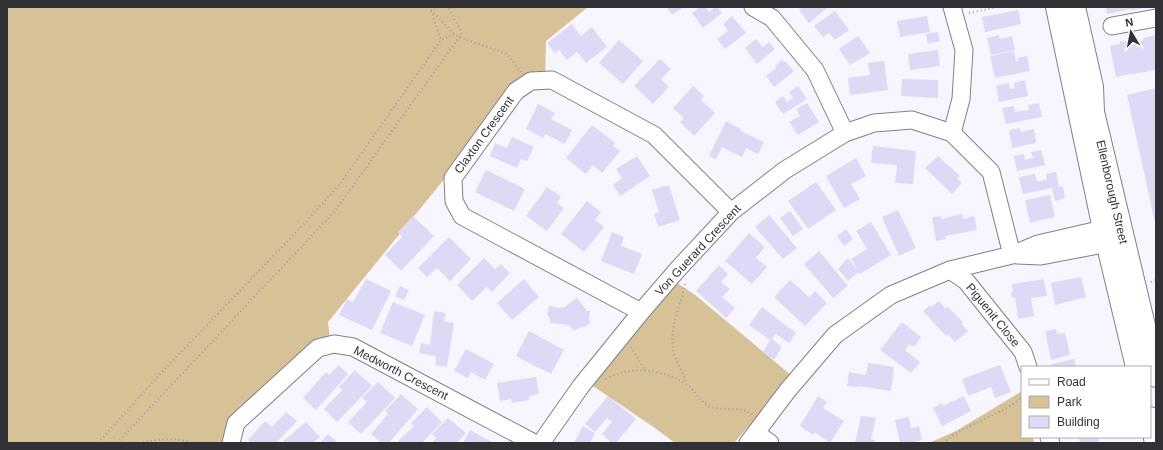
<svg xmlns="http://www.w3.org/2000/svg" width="1163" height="450" font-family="Arial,sans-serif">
<rect width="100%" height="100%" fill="#f7f6fe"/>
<!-- green -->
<path fill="#d7c197" d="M7,7H588L546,41L545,80L516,91L328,322L330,339L236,423L231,443H7Z
M677,283L694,294L792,376L734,443H675L655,428L590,384Z
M1022,391V437H1033L1034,443H929L956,431Z"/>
<!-- building -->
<path fill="#ded9f5" d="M666,7H684L672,15Z
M700,7H706L709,12L715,7H717L722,13L703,28L692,13Z
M803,7H828L809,23L799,10Z
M1106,7H1144V8L1131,10V9L1107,14Z
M1018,10L1021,24L985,32L982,17Z
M835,11L849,30L835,40L829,33L823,37L814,26Z
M732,16L746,33L725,49L717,39L728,31L723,24Z
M927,16L930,32L900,37L897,21Z
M572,24L581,36L592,27L607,47L586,63L577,52L567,60L559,50L555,53L547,43Z
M938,32L940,41L928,44L926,34Z
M999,35L1000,39L1012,36L1015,50L991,55L987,38Z
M1156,35V70L1147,71V72L1130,74L1116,77L1110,46L1120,44V42L1133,40V42L1143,41V38Z
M858,36L870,53L850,65L839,49Z
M756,39L763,47L769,42L775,49L757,64L745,48Z
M619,40L643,61L623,84L599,63Z
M938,50L940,66L910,70L908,54Z
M1014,51L1016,61H1018L1017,58L1027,56L1030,71L995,78L990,56Z
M660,59L671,69L661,79L669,87L653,104L634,86Z
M782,60L784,62L785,61L794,71L774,87L766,76L776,68L775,66Z
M884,61L888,90L850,95L848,78L870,75L868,63Z
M902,79L938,80V98L901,96Z
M1025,80L1028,96L999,102L996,86L1009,83L1010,89L1015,88L1014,83Z
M693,86L704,96L701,100L715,113L694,136L680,122L684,118L673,108Z
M798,86L807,99L783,114L775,102L783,96L787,102L793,98L789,92Z
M1156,88V222L1155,223L1127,95Z
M807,103L819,122L798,135L789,122L800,116L796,109Z
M1039,103L1042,117L1006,124L1002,108L1014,106L1015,112L1029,110L1028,105Z
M538,104L555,113L551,119L572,130L565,144L545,134L544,138L526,129Z
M726,121L741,129V131L764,142L758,154L746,148L742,157L722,147L716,159L709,156Z
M592,125L615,143L613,146L620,151L602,173L593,165L586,174L566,158Z
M1020,128L1021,132L1034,129L1036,143L1012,148L1009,130Z
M512,137L534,147L527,161L521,159L517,168L490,156L495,143L507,148Z
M873,146L916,151L913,184L895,183L897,165L871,163Z
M1041,150L1045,165L1017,171L1014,156L1024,154L1025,160L1033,158L1031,152Z
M637,156L650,176L620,196L613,185L622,178L616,169Z
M938,156L960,176L957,178L962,183L952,194L925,168Z
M856,158L866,176L851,184L860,199L844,208L826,176Z
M486,170L525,189L514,211L475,192Z
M1056,172L1059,187L1063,186L1065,198L1055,201L1052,188L1023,194L1019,177L1035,174L1037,182L1047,179L1046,174Z
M816,182L836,210L808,229L788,201Z
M669,185L680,220L658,227L654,214L659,212L652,190Z
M547,187L561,197L557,203L564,208L547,231L526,216Z
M1050,195L1055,217L1030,223L1025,200Z
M587,201L601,212L595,220L604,227L584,252L561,234Z
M898,210L916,248L899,256L882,217Z
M790,211L803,229L793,236L780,218Z
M962,214L963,219L974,216L977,230L945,236L946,239L936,241L932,217L941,216V219Z
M769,215L797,248L783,259L755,227Z
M413,216L434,236L401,271L385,255L402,237L398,232Z
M871,222L891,255L860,274L851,259L867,249L856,231Z
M846,229L853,239L844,246L837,236Z
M612,232L624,237L621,246L642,254L634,274L601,261Z
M749,233L765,247L756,258L767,267L752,284L725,261Z
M449,237L471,259L450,281L437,268L427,277L418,268Z
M819,251L848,286L833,298L804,264Z
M484,258L495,269L501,264L510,273L492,292L487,287L472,301L457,285Z
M848,258L859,272L848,281L838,269Z
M719,265L728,274L721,282L730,289L722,297L735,308L726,318L696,291Z
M1081,277L1086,297L1055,305L1051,283Z
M366,279L391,291L372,330L339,315L347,299L353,302Z
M524,279L539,297L512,320L497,303Z
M1044,279L1047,296L1031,298L1034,316L1018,319L1015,298H1012L1011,292L1013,291L1012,284Z
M790,280L809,297L815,291L827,303L805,326L774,297Z
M400,286L409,290L404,300L395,296Z
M577,298L587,311H590L589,320L591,322L585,327H581L574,331L569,325L550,323V319L547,315L549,306L560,308L562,306L563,308Z
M939,301L946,309L948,307L963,322L961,323L968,331L955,342L948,334L946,336L923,311L930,305L931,307Z
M393,302L425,315L412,346L380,333Z
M762,307L796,333L789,343L776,334L772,339L782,347L774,360L763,352L770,340L749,325Z
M434,311L446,313L444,321L454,323L447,367L435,365L436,356L419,353L421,343L430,345Z
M902,322L921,337L914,347L909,344L905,350L920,362L911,373L880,350Z
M1056,329L1057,334L1065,333L1070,355L1051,360L1045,331Z
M529,331L564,350L551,374L516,356Z
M466,349L494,364L485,380L471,372L468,378L454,371Z
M1074,359L1076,367H1052L1051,364Z
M868,363L894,367L891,391L859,386V387L847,386L849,372L866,375Z
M339,365L348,374L316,410L303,398L326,372L329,375Z
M1000,365L1011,392L995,398L991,387L968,396L962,379Z
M355,370L372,386L337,422L324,409L342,390L339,387Z
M536,377L539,394L529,396V400L512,403L511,399L500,401L497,383Z
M378,382L395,398L361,434L348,422L367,402L362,398Z
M401,394L418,409L389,443H381L371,434L388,414L385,411Z
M608,396L636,419L616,443H612L602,434L612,422L607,418L595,432L585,424Z
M818,396L827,402L823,408L844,421L830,443L814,432L813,435L800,426Z
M964,396L971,411L942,426L933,408L942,403L943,406Z
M427,407L442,422L422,443H396L414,426L411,423Z
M286,412L297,421L276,443H252L248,440L265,421L272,427Z
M861,416L876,418L871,439L875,440L874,443H855Z
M909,417L911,428L919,426L922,440L908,443H900L895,420Z
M448,418L466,433L457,443H432L436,438L432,434Z
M306,422L320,437L313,443H281Z
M583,426L595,433L590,443H574Z
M470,430L494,443H463Z
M328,434L338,443H320Z
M1079,437H1098L1099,443H1080Z"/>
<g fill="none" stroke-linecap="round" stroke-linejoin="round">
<!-- minor casing -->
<g stroke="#82808a" stroke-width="19">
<path id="minor" d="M753,7L772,18L815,70L845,133
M952,7L964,50L961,99L952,133
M1112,26L1156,18
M1017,255L1041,256L1119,241
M950,270L966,281L1023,352L1028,367
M641,312L462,216L454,201L453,178L516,91L531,81L552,80L654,135L731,212
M756,433L770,443
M1049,437L1051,443
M231,443L236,423L318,348L334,344L353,347L534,443
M541,443L581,386L641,312L678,269L731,212L785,170L845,133L874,123L912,120L952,133L991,172L1012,255
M748,443L788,390L835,335L891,295L950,270L1012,255L1038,244L1116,226"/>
</g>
<!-- major casing -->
<g stroke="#82808a" stroke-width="24">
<path id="major" d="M1057,7L1104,229L1137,367
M1074,7L1092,87L1093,112L1156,376
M1150,418L1156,442"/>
</g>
<!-- path -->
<path stroke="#9e9ea4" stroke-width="2" stroke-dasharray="1 3" stroke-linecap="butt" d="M430,7L441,40
M431,10L454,34L459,37L507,54L521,72
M969,13L998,7
M1151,282L1156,280
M685,284C680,308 668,329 674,354C677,364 683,373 686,383
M631,347L645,370
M606,379C630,365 663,369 686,384C695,390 700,401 708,406C722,412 740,405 753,415
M98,443L162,372L305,223L340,184L441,40L454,34
M117,443L335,211L462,33L448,7
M139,443C157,440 173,436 191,443
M943,443C966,423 999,417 1022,397"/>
<!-- minor -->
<use href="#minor" stroke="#fff" stroke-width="17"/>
<!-- major -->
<use href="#major" stroke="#fff" stroke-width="22"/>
</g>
<g text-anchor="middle" stroke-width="3" stroke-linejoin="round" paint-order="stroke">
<!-- street labels -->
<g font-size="12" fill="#323236" stroke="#fff">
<text transform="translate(484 135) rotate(-54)" y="4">Claxton Crescent</text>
<text transform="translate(1112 192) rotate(77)" y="4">Ellenborough Street</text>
<text transform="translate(698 250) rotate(-47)" y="4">Von Guerard Crescent</text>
<text transform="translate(993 315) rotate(51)" y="4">Piguenit Close</text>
<text transform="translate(401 373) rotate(27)" y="4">Medworth Crescent</text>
</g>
</g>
<!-- border -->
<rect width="1163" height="450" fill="none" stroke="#323236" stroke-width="16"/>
<!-- legend -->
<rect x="1021" y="366" width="130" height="72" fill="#ffffff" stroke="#adadaf"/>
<rect x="1029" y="379" width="20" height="6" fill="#ffffff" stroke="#adadaf"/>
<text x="1057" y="386" font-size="12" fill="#323236">Road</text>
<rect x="1029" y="396" width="20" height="12" fill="#d7c197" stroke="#adadaf"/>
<text x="1057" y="406" font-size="12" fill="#323236">Park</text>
<rect x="1029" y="416" width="20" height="12" fill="#ded9f5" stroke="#adadaf"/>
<text x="1057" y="426" font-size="12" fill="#323236">Building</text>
<!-- north arrow -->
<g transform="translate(1131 32) rotate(350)" stroke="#ffffff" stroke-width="3" paint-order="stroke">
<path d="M0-3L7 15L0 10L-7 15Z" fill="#323236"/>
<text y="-6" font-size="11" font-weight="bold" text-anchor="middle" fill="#323236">N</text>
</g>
</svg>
